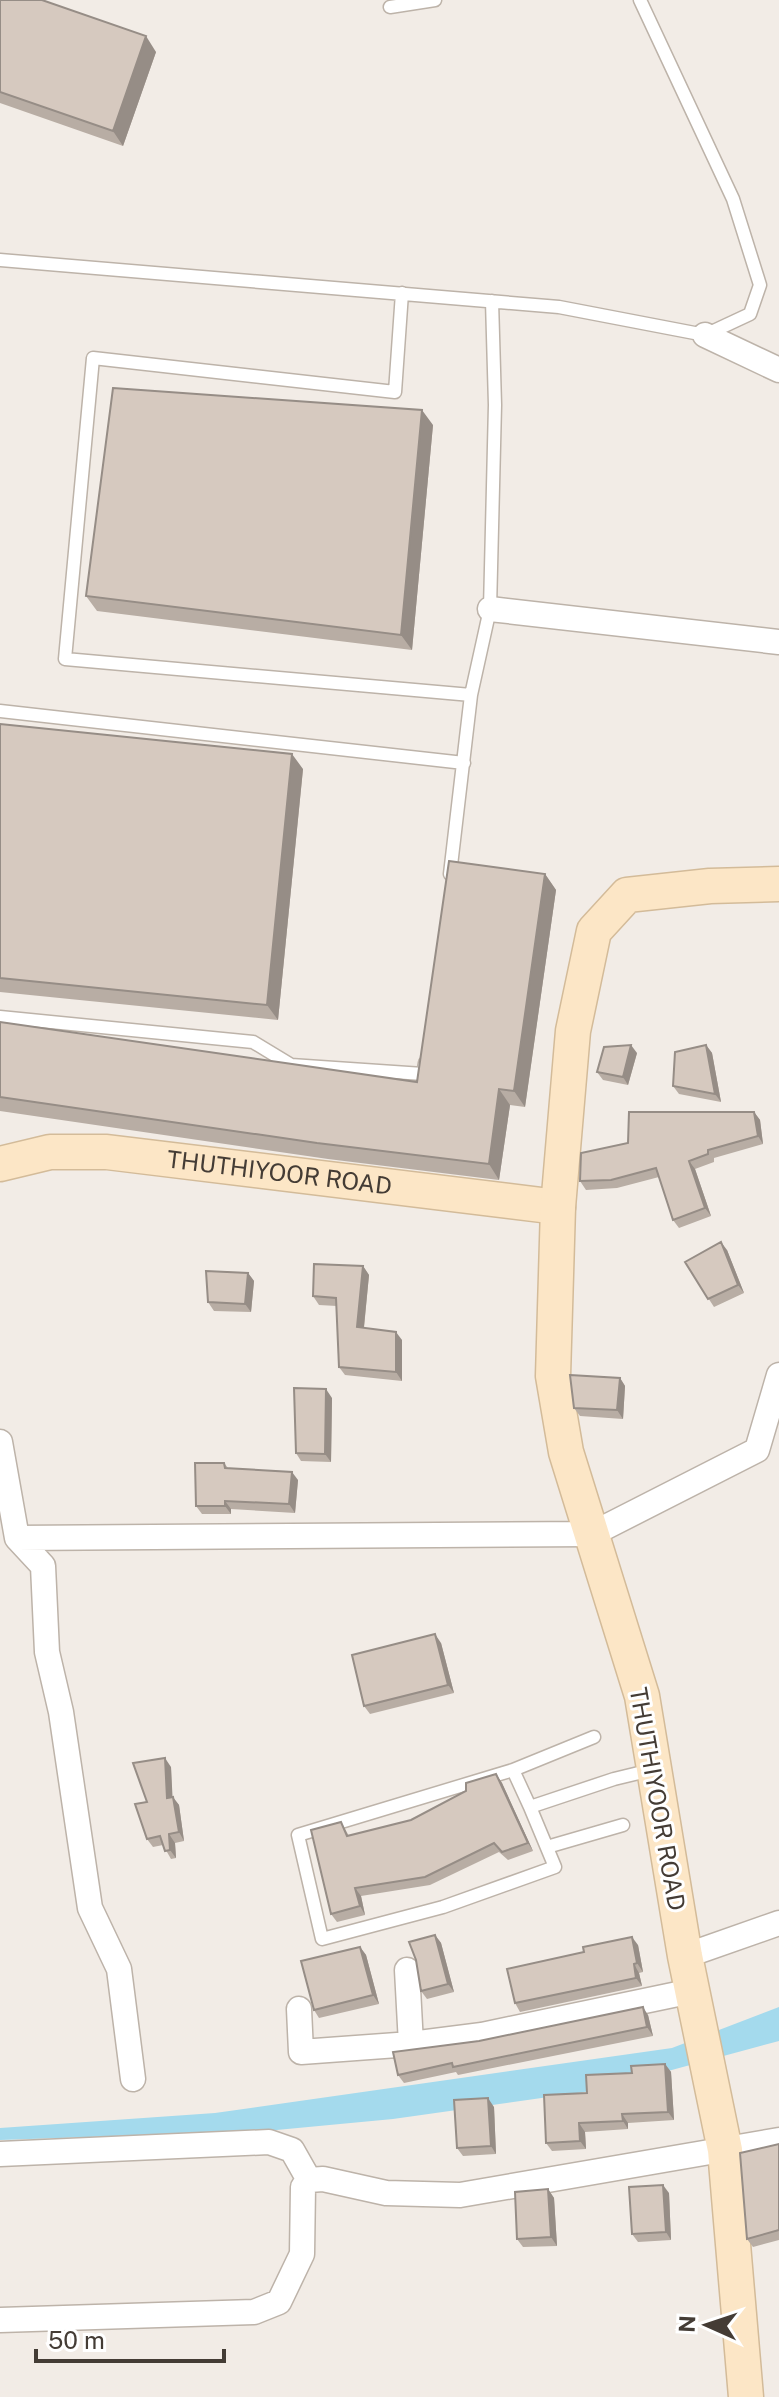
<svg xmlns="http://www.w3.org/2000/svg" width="779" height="2397" font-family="'Public Sans',sans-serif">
<rect width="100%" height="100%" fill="#f2ece6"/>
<!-- water -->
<path fill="#a4daed" d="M779,2007V2041L598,2090L393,2119L266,2131L0,2140V2128L215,2113L672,2048Z"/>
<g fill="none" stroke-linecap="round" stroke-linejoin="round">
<!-- lane casing -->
<g stroke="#bdb3a9" stroke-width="15">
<path id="lane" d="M390,7L435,0
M0,260L559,307L705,335L750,314L760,285L733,199L640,0
M402,293L395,392L93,358L65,659L471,695
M0,711L464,763
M450,874L471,695L490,609L495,405L492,301
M0,1017L253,1042L291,1065L423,1074L425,1063
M513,1770L594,1737
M530,1807L513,1770L298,1835L322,1939L443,1907L555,1867L530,1807L614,1779L651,1770
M547,1847L623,1825"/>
</g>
<!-- street casing -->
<g stroke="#bdb3a9" stroke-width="27">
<path id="street" d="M705,335L779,370
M490,609L779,642
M0,1442L17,1538L43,1566L47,1652L61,1712L90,1908L119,1969L133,2079
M17,1538L592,1534L757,1450L779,1375
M685,1956L779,1923
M407,1970L411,2044
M299,2009L301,2052L411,2044L482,2035L692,1991
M0,2154L269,2142L292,2150L309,2180
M309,2180L323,2179L386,2193L460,2195L779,2140
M0,2320L254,2312L279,2302L302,2254L303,2187L309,2180"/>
</g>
<!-- secondary casing -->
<g stroke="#d3bb99" stroke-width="37">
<g id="secondary">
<path id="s1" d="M0,1164L50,1152H107L558,1207"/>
<path d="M746,2397L725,2150L685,1956L642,1696L566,1452L553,1376L558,1207L573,1031L594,931L627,895L710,886L779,884"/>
</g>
</g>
<!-- lane -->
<use href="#lane" stroke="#fff" stroke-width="12"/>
<!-- street -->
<use href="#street" stroke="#fff" stroke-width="24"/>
<!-- secondary -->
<use href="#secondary" stroke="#fce6c6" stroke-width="34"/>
</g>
<!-- wall -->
<path fill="#b8ada4" d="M0,0L156,52L123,146L0,103Z
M433,425L412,650L97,611L86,596Z
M0,724L303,769L278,1020L0,992Z
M545,874L556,890L525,1107L510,1105L499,1180L328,1159L0,1111V1022L417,1082Z
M706,1045L712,1053L721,1102L679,1094L673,1086Z
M637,1053L628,1085L603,1080L597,1072Z
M754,1112L760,1120L763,1144L714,1158V1162L695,1169L711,1216L679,1228L673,1220L659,1177L617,1188L586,1190L580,1181L628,1143Z
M727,1250L744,1293L714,1307L685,1262Z
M363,1266L369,1275L364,1328L402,1340V1381L345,1375L339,1367L337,1306L319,1305L313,1296Z
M248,1273L254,1281L251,1312L214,1311L208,1302Z
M620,1378L625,1386L623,1419L580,1416L574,1408Z
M332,1398L331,1462L301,1461L296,1453Z
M224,1463L228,1468L298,1480L295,1513L231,1509V1514H202L196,1506Z
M441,1643L454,1693L370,1714L364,1706Z
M171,1767L172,1797L179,1805L184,1841L175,1843L176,1858L171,1859L163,1845L153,1847L147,1839V1802Z
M496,1774L502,1783L533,1851L508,1860L499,1852L430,1885L361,1896L365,1915L337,1922L331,1914L341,1822L349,1836L411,1820L466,1791Z
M435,1935L441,1943L454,1992L427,1999L421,1991L416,1960Z
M638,1945L643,1972L639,1973L642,1986L520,2012L515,2003Z
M360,1947L366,1955L379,2004L319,2018L314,2010Z
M648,2015L653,2036L458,2075L456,2072L404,2083L398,2075L479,2041Z
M665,2064L671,2072L674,2120L628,2123V2129L585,2132L586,2149L552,2151L546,2143L587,2093L632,2073Z
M494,2107L496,2154L463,2156L457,2148Z
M779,2144V2240L753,2247L747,2239Z
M548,2189L554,2198L557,2246L523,2247L517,2239Z
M669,2193L671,2240L638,2242L632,2234Z"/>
<!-- shaded-wall -->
<path fill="#968d86" d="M146,36L156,52L123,146L113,131Z
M422,410L433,425L412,650L401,635Z
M292,754L303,769L278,1020L267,1005Z
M545,874L556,890L525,1107L514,1091Z
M631,1045L637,1053L628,1085L623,1077Z
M706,1045L712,1053L721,1102L715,1094Z
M499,1089L510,1105L499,1180L489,1164Z
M754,1112L760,1120L763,1144L758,1136Z
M689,1161L695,1169L711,1216L705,1208Z
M721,1242L727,1250L744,1293L738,1285Z
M363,1266L369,1275L363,1336L357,1327Z
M248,1273L254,1281L251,1312L245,1304Z
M396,1332L402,1340V1381L396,1372Z
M620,1378L625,1386L623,1419L617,1410Z
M326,1389L332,1398L331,1462L325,1454Z
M292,1472L298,1480L295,1513L289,1504Z
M225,1501L231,1509V1514L225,1506Z
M435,1634L441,1643L454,1693L448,1685Z
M165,1758L171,1767L173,1806L167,1798Z
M496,1774L502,1783L533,1851L528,1843Z
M173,1797L179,1805L184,1841L179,1832Z
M169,1834L175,1843L176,1858L170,1850Z
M355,1888L361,1896L365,1915L360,1906Z
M435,1935L441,1943L454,1992L448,1984Z
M632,1937L638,1945L643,1972L637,1963Z
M360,1947L366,1955L379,2004L373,1995Z
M634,1964L639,1973L642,1986L636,1978Z
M643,2007L648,2015L653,2036L647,2027Z
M665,2064L671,2072L674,2120L668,2112Z
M488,2098L494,2107L496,2154L491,2146Z
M622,2114L628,2123V2129L623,2121Z
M579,2123L585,2132L586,2149L580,2141Z
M663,2185L669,2193L671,2240L666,2232Z
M548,2189L554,2198L557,2246L551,2237Z"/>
<!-- building -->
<path fill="#d6c9bf" stroke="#968d86" stroke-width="2" d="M0,0H42L146,36L113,131L0,92Z
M113,388L422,410L401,635L86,596Z
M0,724L292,754L267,1005L0,978Z
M449,861L545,874L514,1091L499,1089L489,1164L317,1143L0,1097V1022L417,1082Z
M631,1045L623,1077L597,1072L604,1047Z
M706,1045L715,1094L673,1086L675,1052Z
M629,1112H754L758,1136L708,1150V1154L689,1161L705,1208L673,1220L656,1168L611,1180L580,1181L581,1153L628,1143Z
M721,1242L738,1285L708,1299L685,1262Z
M314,1264L363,1266L357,1327L396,1332V1372L339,1367L336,1298L313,1296Z
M206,1271L248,1273L245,1304L208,1302Z
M570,1375L620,1378L617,1410L574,1408Z
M294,1388L326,1389L325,1454L296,1453Z
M195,1463H224L225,1468L292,1472L289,1504L225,1501V1506H196Z
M435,1634L448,1685L364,1706L352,1655Z
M165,1758L167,1798L173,1797L179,1832L169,1834L170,1850L165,1851L160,1836L147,1839L135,1804L147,1802L133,1763Z
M496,1774L528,1843L502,1852L494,1843L425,1877L355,1888L360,1906L331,1914L311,1830L341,1822L347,1836L411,1820L466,1791V1783Z
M435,1935L448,1984L421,1991L416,1960L409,1942Z
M632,1937L637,1963L634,1964L636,1978L515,2003L507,1969L584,1952L583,1947Z
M360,1947L373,1995L314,2010L301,1961Z
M643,2007L647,2027L453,2067L452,2063L398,2075L393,2052L479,2041Z
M665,2064L668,2112L622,2114L623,2121L579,2123L580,2141L546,2143L544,2095L587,2093L586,2075L632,2073L631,2066Z
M488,2098L491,2146L457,2148L454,2100Z
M779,2144V2230L747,2239L740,2153Z
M663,2185L666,2232L632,2234L629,2187Z
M548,2189L551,2237L517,2239L515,2192Z"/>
<g text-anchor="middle" stroke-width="6" stroke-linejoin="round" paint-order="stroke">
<!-- street labels -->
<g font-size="24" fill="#443c35" stroke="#fff">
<text dy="8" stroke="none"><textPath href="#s1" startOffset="282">THUTHIYOOR ROAD</textPath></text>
<text transform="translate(657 1799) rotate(80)" y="8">THUTHIYOOR ROAD</text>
</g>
</g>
<!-- north arrow -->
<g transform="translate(707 2325) rotate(273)" stroke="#ffffff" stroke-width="6" paint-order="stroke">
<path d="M0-6L14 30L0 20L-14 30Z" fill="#443c35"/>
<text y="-12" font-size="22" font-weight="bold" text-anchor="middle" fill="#443c35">N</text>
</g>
<!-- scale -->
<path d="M36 2349v12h188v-12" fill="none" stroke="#443c35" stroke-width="4"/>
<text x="48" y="2349" font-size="24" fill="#443c35" stroke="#ffffff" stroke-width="6" paint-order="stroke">50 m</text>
</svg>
